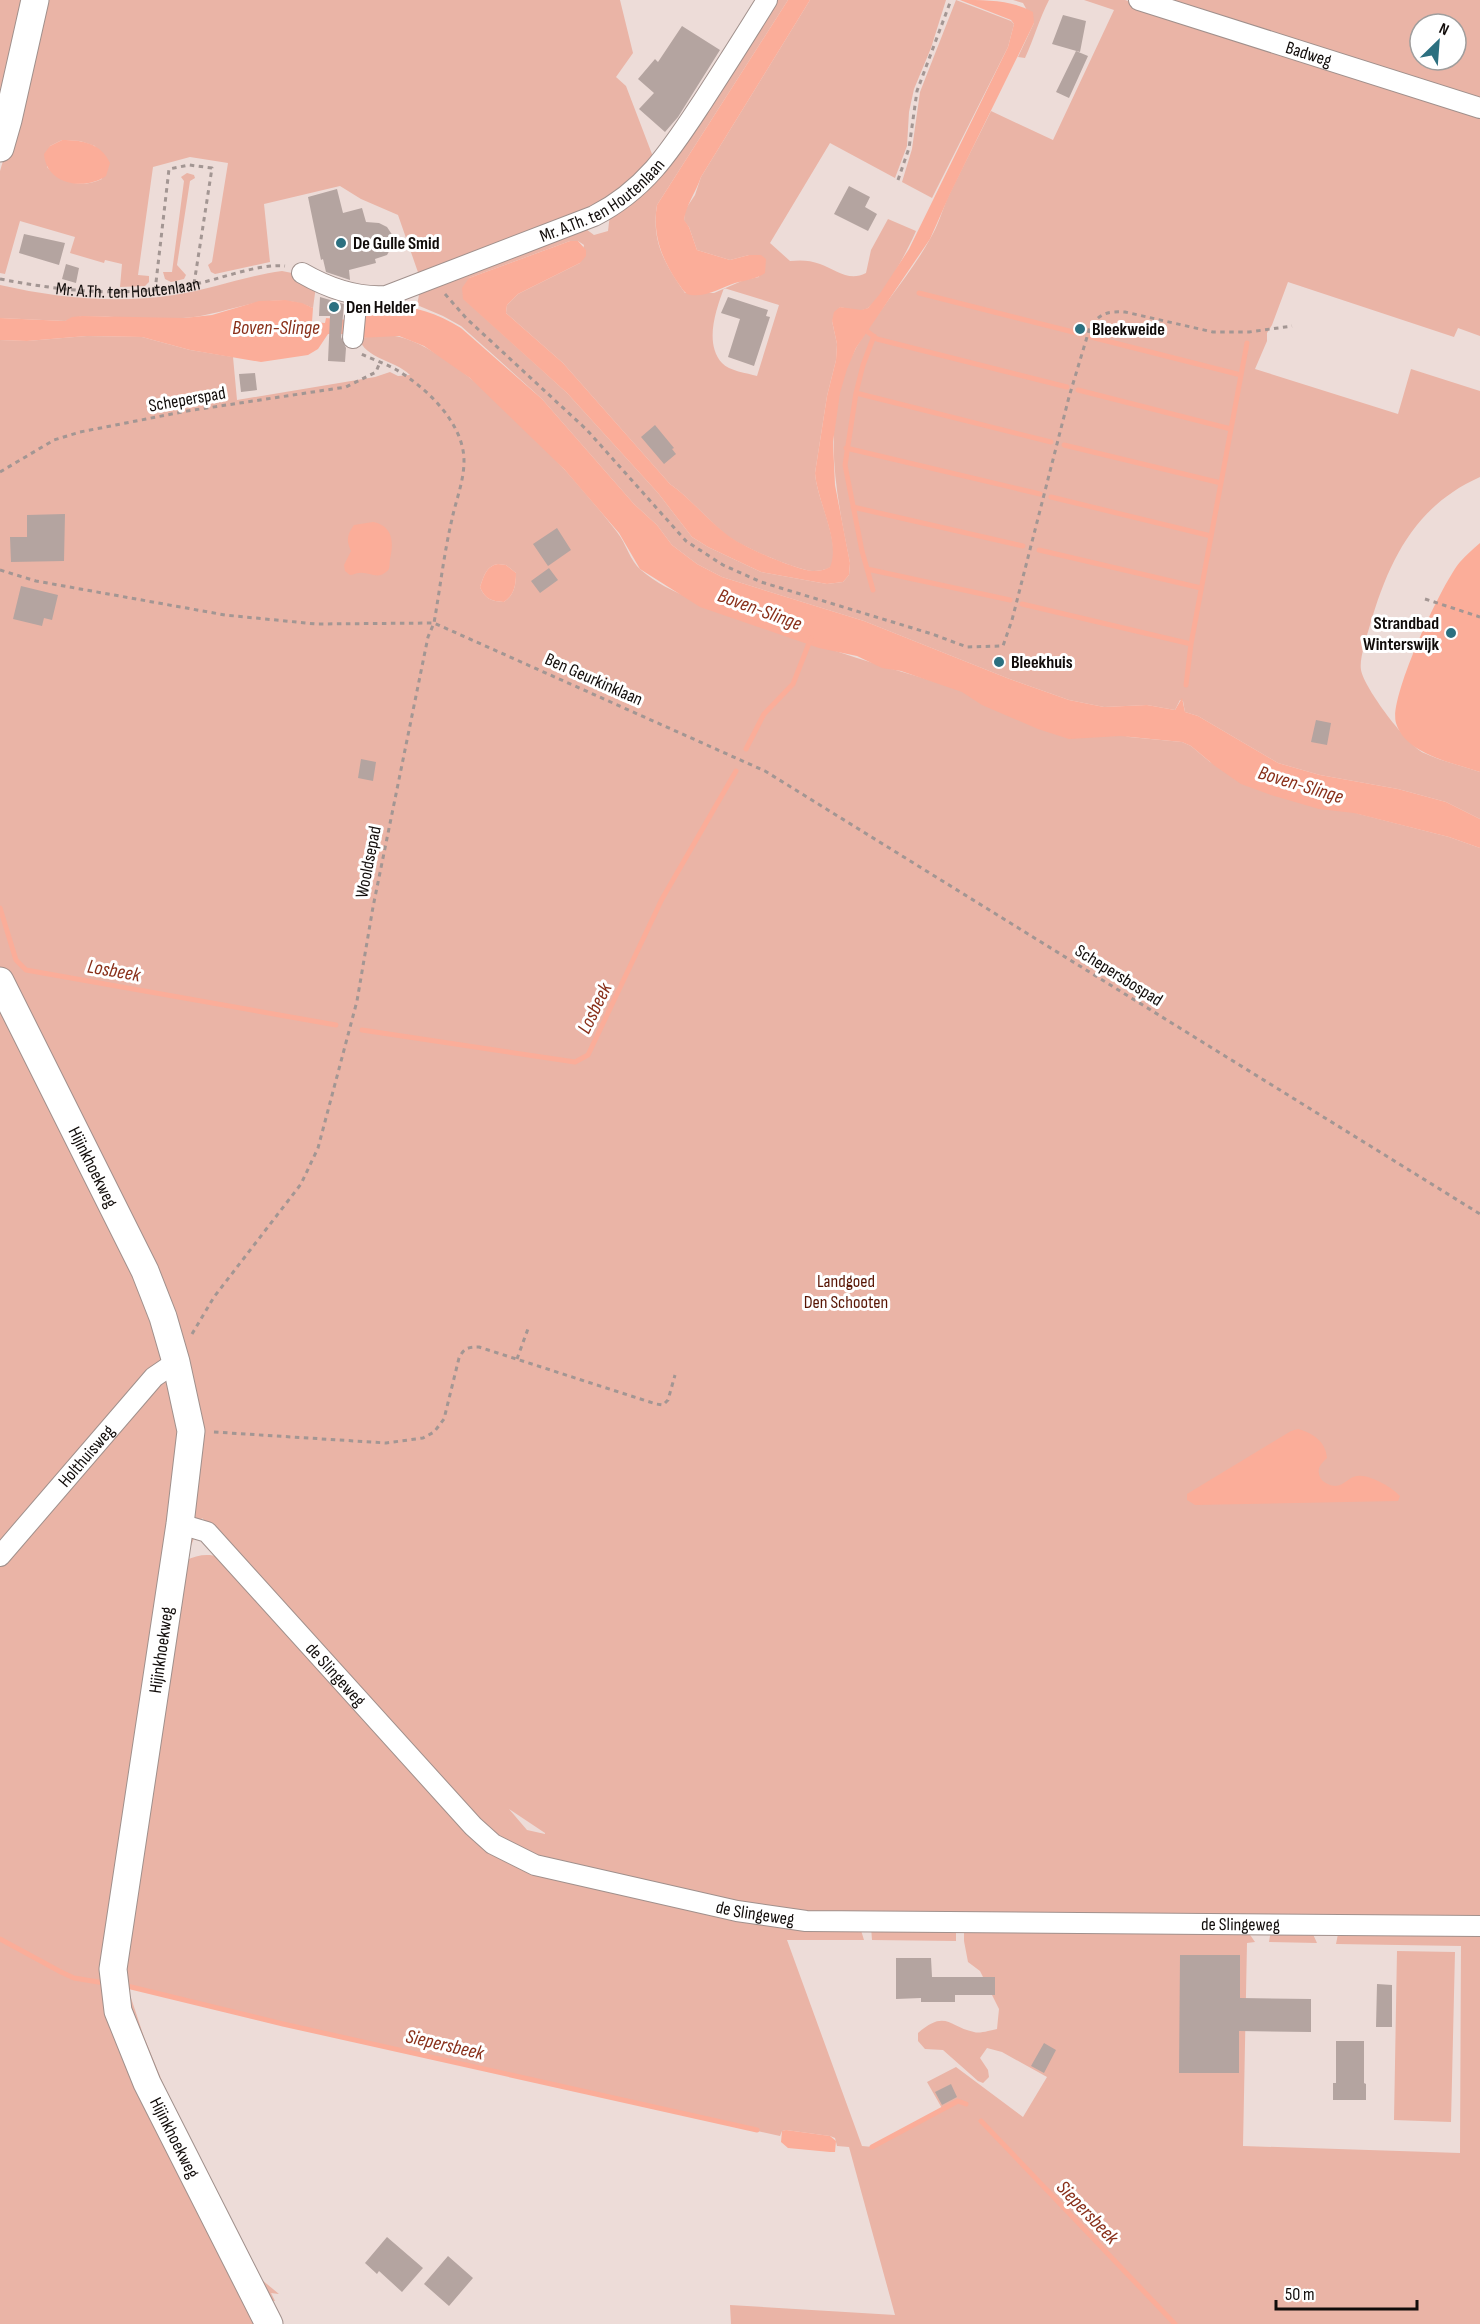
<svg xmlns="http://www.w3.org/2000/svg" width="1480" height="2324" font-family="'Sofia Sans Condensed',sans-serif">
<rect width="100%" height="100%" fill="#eddcd8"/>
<!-- green -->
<path fill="#eab4a6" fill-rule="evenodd" d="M0,0H28L0,122Z
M42,0H620L633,53L616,77L626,86L655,162L608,202L420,278L398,215L361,199L340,186L264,204L270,262L215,274L211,272L208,265L212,262L228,163L190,157L153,167L138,275L149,276V282L145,286L120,287L122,264L105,260L104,263L70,253L75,237L20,221L5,274L0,273V171L15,121ZM62,140L80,141L95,146L102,179C83,188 62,184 47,167L50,146Z
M772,0H788L657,205C651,242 665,264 685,293H714L744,280L759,277L749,255L730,260L697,250L689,227L684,221L685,210L695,195L701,177L810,0H946L931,48L914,89L909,112L907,146L895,178L830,143L770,243L790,261C800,260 810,260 820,264C836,270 849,282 866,273L871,250L888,219L916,231C909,248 883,297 868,308C860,313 848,309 840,307L832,321L837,344L836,360L827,396L815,473C817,501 841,542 831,567C824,570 820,571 812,571C794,569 740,546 726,535C706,518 691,499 670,484L563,363L506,313L507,305L518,294L580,263L584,245L578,241H570L469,278L464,299L567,393L658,493L692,537L708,547L761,572L827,584L843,582L849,575L850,563C836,493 819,415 856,348C878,310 909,277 930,239C938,226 942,211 948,197C962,168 977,140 991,111L1053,140L1114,10L1084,0H1125L1480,113V336L1458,328L1454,337L1288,282L1272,325L1267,333V341L1255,369L1398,414L1411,369L1480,391V477C1415,506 1389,560 1370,625C1367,636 1359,659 1361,670C1364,688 1408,746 1424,753C1441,761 1462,766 1480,772V819L1446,802L1398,789L1320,775L1278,763L1198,716L1185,712L1183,701L1180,700L1175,710L1147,705L1104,707L1069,700L1007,678L864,621L722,577L697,564L672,545L657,525L634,504L542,399L499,360L461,326L443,316L417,305L419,295L417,290L582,226L594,235L608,231L610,214ZM724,288L779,305L757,376C747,373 729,371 722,363C704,343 716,310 724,288Z
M956,0L1011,21L1014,24L1008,47L932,198L902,182L912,149L920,92Z
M1013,0H1049C1039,19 1034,39 1025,58L1018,57L1034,23L1023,3Z
M1154,0H1480V102ZM1420,24H1456V60H1420Z
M187,173L194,175L195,178L190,181L177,265L186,275L184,279L171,282L165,279L163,272H172L184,181L181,177Z
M282,271L292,273L316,286L313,308C269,287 228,316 183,318C160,320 137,318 114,317C103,316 92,317 82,316L65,321L0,318V285C57,298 116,304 174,295C210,290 245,276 282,271Z
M386,335C452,336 577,480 617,532C626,543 630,561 641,570C670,595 712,606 747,620C871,667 1001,700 1129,737L1182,742L1191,746L1210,762L1359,814L1449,837L1480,848V1921L1398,1923L806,1916L738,1906L536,1862L496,1841L476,1823L202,1518L185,1561C201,1553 214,1553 231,1562L473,1833C492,1848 511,1859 534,1869L758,1919L810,1925L860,1927L864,1940H787L862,2146L873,2147L943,2110L927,2082L956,2067L1023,2117L1047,2077L1002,2052L987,2048L980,2058L988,2070L989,2077L983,2083L978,2081L943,2050L925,2049L918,2041V2033C946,2009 949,2027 974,2032C980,2034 991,2030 997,2029L999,2009L980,1971L968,1962L964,1941V1927L1246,1929L1255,1942L1247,1943L1243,2146L1460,2153L1461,1946L1336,1944L1338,1934L1342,1930L1480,1931V2324H731L730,2305L895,2315L849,2147L837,2146L835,2138L830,2136L786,2130L782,2131L780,2136L283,2024L127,1986L144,2037L171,2103L262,2280L279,2294L271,2293L275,2301L265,2300C233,2233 196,2170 164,2104C144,2060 122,2019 119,1970L177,1582L157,1634L109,1959C103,2027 151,2105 182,2164C209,2217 237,2270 263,2324H0V1565L12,1552L0,1544V340L27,341L87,336L142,337L190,350L233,357L237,400L375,377L390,372L398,376L410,375C395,360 365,359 359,338ZM498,564L506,565L516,573C516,586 514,595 504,602C491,601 485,599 480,587C484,576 486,566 498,564ZM509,1809L545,1833V1834L527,1830Z
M871,1927H956V1941L872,1940Z
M1271,1930L1312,1932L1317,1943L1269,1942Z
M1397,1951L1455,1952L1451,2122L1394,2120Z"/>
<!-- water -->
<path fill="#fbad99" d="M788,0H810L701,177C696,192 686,205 684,220L689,227L697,250L730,260L749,255H761L766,259L765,273C757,279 746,280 735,283C721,288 707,297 691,295C684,294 682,288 678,283C662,260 652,234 657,205Z
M960,0C986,0 1012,0 1033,12L1034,23L949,196L930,239L856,348L847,369L840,393L833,442L835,485L850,563L849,575L843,582L827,584L761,572L708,547L692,537L658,493L567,393L463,299L462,288L469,278L570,241H578L586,250V256L580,263L518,294L507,305L506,313L563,363L670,484C691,499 706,518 726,534C740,546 794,569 812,571C819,571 824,570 830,567C841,543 817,501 815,473L827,396L836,360L837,344L832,321L834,312L840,307L861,310L868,308L879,295L909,249L1008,47L1014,24L1011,20Z
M62,140C82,140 101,143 110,163L106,176C85,191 46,185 44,154L50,146Z
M285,300L302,303L313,308L312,322L325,323L326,318L349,320L348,334H328L318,349L308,355L261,362L190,350L142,337L87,336L27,341L0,340V318L65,321L72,317L82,316L184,318L212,315L259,301Z
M383,306C413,305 435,312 461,328L542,399L634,504L657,525L672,545L697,564L722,577L864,621L1007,678L1069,700L1104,707L1147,705L1175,710L1182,698L1185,712L1198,716L1278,763L1320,775L1398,789L1446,802L1480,819V848L1449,837L1354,813L1319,809L1271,795L1241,784L1215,766L1191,746L1182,742L1120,736L1069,739L1038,729L982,705L962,692L901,671L882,668L857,656L819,648L700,607L640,569L619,533L564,469L470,378L424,346L399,336L359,338L360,313Z
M373,522C393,526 394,542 390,559C389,564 391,569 386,572C377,580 368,571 359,573C356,573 353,575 350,575L345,571L344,565L351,551C346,540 347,535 354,525Z
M1480,543V772C1453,763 1405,754 1396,723C1388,699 1442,583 1460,562C1466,555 1473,549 1480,543Z
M498,564L506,565L516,573C516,586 514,595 504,602C491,601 485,599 480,587C484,576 486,566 498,564Z
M1298,1429C1313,1433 1326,1442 1327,1458C1323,1462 1317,1467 1319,1474C1320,1479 1323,1482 1328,1484C1343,1492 1348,1473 1362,1476C1374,1477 1393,1488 1400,1496L1398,1501L1195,1505L1187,1500V1494L1291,1431Z
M786,2130L830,2136L836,2141L835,2152H830L788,2148L781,2142L782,2131Z"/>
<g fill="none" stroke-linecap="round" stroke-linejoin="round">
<!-- stream -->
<path stroke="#fbad99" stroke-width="5" d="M919,293L1081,334
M868,332L877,339L1067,387
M1091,337L1241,375
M1078,390L1231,429
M856,393L1051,442
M1064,445L1221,483
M846,448L1040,494
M1051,497L1211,536
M853,507L1023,546
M1039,550L1201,588
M867,569L1010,600
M873,590L862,551L845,465L856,393L863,365L874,336
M1022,604L1191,644
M1186,685L1191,644L1247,343
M746,749L764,714L793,684L811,638
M0,908L16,960L26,970L336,1025
M362,1030L575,1062L588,1055L662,899L736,771
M0,1939L61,1972L74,1978L104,1983
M127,1986L283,2024L757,2130
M981,2121L1175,2324
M872,2147L958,2101L966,2104"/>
</g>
<!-- building -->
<path fill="#b4a4a0" d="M1063,15L1086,21L1080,52L1052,44Z
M682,26L720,50L678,117L665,132L639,109L654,93L638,79L655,59L658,62Z
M1076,51L1088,56L1069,98L1056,92Z
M849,186L870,197L865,207L877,214L868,231L834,214Z
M337,189L343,213L362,208L366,222L379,223L387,227L393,236L392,246L387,255L375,259L376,263L349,270L350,280L326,272L323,259L321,260L308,197Z
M24,234L65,243L59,265L19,253Z
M66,264L79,268L76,283L62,279Z
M320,297L344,304L341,337L346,348L345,362L328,361L330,316H319Z
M728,297L768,310L766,316L770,317L754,366L728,357L740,319L721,313Z
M255,373L257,390L241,392L239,374Z
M655,425L674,448L672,449L676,454L664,464L641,437Z
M65,514L64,561L11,562L10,537H27V515Z
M557,528L571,550L548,566L533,544Z
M549,568L558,580L540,593L531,581Z
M21,586L58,595L52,620L44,618L42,626L13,619Z
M1316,720L1331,723L1327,745L1311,742Z
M361,759L376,762L373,781L358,778Z
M1180,1955H1240V1998L1311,1999V2032L1239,2031V2073H1179Z
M896,1958H931L932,1977H995V1995H955V2002H921V1998L896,1999Z
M1377,1984L1392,1985V2027H1376Z
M1336,2041H1364V2083L1366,2084V2100H1333V2083H1336Z
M1044,2043L1056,2050L1044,2073L1031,2066Z
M951,2084L957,2097L942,2105L935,2092Z
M387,2237L423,2268L402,2292L379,2271L377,2274L365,2263Z
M448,2256L473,2278L449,2306L424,2284Z"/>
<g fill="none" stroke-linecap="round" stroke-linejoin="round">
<!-- street casing -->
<g stroke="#a0908c" stroke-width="22">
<g id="street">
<path id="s2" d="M1139,0L1480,108"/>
<path id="s3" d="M302,273C328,288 356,298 386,296L594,216C647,189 672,148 703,101C725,67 746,34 767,0"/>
<path d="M353,338L357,295"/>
<path id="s4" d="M180,1524L207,1532L473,1826L493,1844L535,1865L737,1911L806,1921L1480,1926"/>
<path id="s5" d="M0,1556L154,1377L176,1362"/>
</g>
</g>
<!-- secondary casing -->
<g stroke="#a0908c" stroke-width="29">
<g id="secondary">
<path d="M0,148L8,120L35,0"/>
<path id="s6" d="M0,981L145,1271L163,1317L176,1362L191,1431L180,1524L113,1969L118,2011L147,2083L269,2324"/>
</g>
</g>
<!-- path -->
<g stroke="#a39693" stroke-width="3" stroke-dasharray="4.5 4.5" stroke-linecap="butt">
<path d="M898,180L909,148L917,91L951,0"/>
<path id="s1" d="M0,279C69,292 121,297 191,285C218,280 259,263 285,266"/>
<path d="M155,291L169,169L189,165L212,168L194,284"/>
<path d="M445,294L467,319L587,430L686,541L723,565L761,582L932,634L967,647L1003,646L1012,620L1069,397L1090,327C1100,313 1108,311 1125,312L1213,332H1249L1292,326"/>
<path d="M0,472L54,440L80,432L187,411L346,387L376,372L380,362"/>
<path d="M0,570L36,581L225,615L316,624L434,623L765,771L1480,1214"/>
<path d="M1425,599L1480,617"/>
<path d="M192,1334L214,1297L301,1184L318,1148L357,1001L373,907L428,637L434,623C440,589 444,553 452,519C456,500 464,481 464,461C464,423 426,387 395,369C384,363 372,359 361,354"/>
<path d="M517,1359L529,1326"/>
<path d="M214,1432L386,1443L423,1438L434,1432L444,1419L459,1358C464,1348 468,1347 479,1347L656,1404L663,1405L668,1400L675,1375"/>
</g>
<!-- street -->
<use href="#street" stroke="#fff" stroke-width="20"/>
<!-- secondary -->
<use href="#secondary" stroke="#fff" stroke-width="27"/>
</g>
<!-- markers -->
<g fill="#2c7080" stroke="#fff" stroke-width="2">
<circle cx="341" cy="243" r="6"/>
<circle cx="334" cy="307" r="6"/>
<circle cx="1080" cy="329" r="6"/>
<circle cx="1451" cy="633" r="6"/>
<circle cx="999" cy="662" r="6"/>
</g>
<g text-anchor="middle" stroke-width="6" stroke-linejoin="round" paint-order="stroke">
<!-- street labels -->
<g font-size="18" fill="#110c0a" stroke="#fff">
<text dy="6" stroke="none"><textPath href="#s2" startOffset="178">Badweg</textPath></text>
<text dy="6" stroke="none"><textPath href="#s3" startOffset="326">Mr. A.Th. ten Houtenlaan</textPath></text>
<text dy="6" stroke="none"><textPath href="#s1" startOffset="129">Mr. A.Th. ten Houtenlaan</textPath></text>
<text transform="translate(187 399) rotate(-10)" y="6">Scheperspad</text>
<text transform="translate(594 679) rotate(24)" y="6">Ben Geurkinklaan</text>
<text transform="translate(368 862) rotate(-79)" y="6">Wooldsepad</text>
<text transform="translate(1119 975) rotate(32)" y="6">Schepersbospad</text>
<text dy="6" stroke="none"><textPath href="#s6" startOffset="208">Hijinkhoekweg</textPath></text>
<text dy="6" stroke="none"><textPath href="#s5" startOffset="132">Holthuisweg</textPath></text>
<text transform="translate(161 1650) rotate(-82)" y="6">Hijinkhoekweg</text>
<text dy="6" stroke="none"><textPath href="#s4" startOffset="220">de Slingeweg</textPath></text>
<text dy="6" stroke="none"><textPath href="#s4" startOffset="724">de Slingeweg</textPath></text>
<text dy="6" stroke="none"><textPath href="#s4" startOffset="1210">de Slingeweg</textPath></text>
<text dy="6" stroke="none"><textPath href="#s6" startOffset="1216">Hijinkhoekweg</textPath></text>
</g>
<!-- poi labels -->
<g font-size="18" font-weight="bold" fill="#110c0a" stroke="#fff" text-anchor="start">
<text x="353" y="249">De Gulle Smid</text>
<text x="346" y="313">Den Helder</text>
<text x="1092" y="335">Bleekweide</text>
<text x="1439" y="629" text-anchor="end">Strandbad<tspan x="1439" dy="21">Winterswijk</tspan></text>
<text x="1011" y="668">Bleekhuis</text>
</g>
<!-- park labels -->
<g font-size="18" fill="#581504" stroke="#fff">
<text x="846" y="1287">Landgoed<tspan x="846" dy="21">Den Schooten</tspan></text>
</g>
<!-- water labels -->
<g font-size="20" font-style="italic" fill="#89301a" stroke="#fff">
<text x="276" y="334">Boven-Slinge</text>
<text transform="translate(760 609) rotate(20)" y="7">Boven-Slinge</text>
<text transform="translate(1301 784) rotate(17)" y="7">Boven-Slinge</text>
<text transform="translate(114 970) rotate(10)" y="7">Losbeek</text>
<text transform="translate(594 1008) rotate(-64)" y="7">Losbeek</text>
<text transform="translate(445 2044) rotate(13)" y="7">Siepersbeek</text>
<text transform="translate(1088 2212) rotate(46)" y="7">Siepersbeek</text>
</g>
</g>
<!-- north arrow -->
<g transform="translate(1438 42) rotate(25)"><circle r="28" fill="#ffffff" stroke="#a09e9d" stroke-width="1.5"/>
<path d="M0-4.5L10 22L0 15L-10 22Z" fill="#2c7080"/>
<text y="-9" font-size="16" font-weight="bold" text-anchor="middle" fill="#110c0a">N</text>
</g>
<!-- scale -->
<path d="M1276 2300v9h141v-9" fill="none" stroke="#110c0a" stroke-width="3"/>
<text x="1285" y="2300" font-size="18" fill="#110c0a" stroke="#ffffff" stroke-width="4.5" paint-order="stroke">50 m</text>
</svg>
